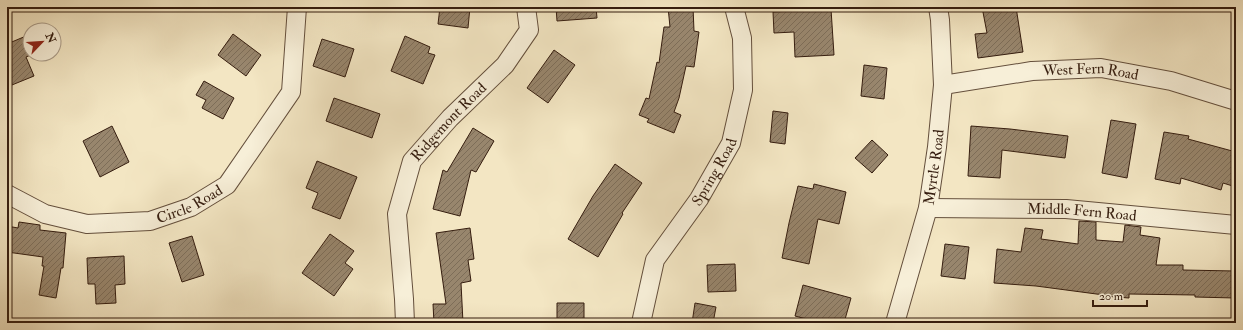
<svg xmlns="http://www.w3.org/2000/svg" width="1243" height="330" font-family="'IM FELL Double Pica',serif">
<defs>
<pattern id="building-hatch" width="6" height="6" patternUnits="userSpaceOnUse"><rect width="6" height="6" fill="#98866d"/><path d="M-1 1l2-2M0 6l6-6M5 7l2-2" fill="none" stroke="#7d6d58"/></pattern>
</defs>
<rect width="100%" height="100%" fill="#f3e6c3"/>
<filter id="stains"><feTurbulence type="fractalNoise" baseFrequency=".005" numOctaves="4"/><feColorMatrix values="0 0 0 0 .2 0 0 0 0 .09 0 0 0 0 .02 0 0 0 .5 -.17"/></filter>
<radialGradient id="worn" r=".72"><stop offset=".6" stop-color="#630" stop-opacity="0"/><stop offset="1" stop-color="#630" stop-opacity=".3"/></radialGradient>
<!-- building -->
<path fill="url(#building-hatch)" stroke="#351d0f" d="M440,7H470L468,28L438,24Z
M556,7H596L597,18L557,21Z
M668,7H693L694,31L699,32L694,67L686,66L679,98L674,112L681,115L674,133L647,122L649,119L639,115L646,98L649,99L657,62L659,63L664,27H670Z
M982,7H1016L1023,52L978,58L975,34L987,33Z
M831,9L834,55L795,57L794,32L774,33L773,12Z
M233,34L261,55L246,76L218,55Z
M26,36L30,47V54H33L26,57L34,76L7,87V44Z
M405,36L430,47L428,53L435,55L423,84L391,71Z
M322,39L354,49L345,77L313,66Z
M554,50L575,65L548,103L527,88Z
M864,65L887,68L884,99L861,96Z
M204,81L234,98L223,119L202,108L206,100L196,95Z
M334,98L380,114L372,138L326,121Z
M773,111L788,113L785,144L770,142Z
M1111,120L1136,124L1127,178L1102,173Z
M112,126L129,162L100,177L83,141Z
M971,126L1010,129L1068,136L1065,158L1002,150L1000,178L968,176Z
M473,128L494,141L476,172L471,170L460,216L433,209L443,170L447,172Z
M1164,132L1189,136L1188,139L1236,152V187L1223,183L1221,190L1181,178L1180,184L1155,179Z
M872,140L888,155L872,173L855,158Z
M317,161L357,177L340,219L312,208L318,193L306,188Z
M615,164L642,183L622,213L623,214L598,257L568,239L593,196Z
M814,184L846,192L839,224L818,219L809,264L782,258L789,223L798,186L813,189Z
M1079,221L1096,222V240L1123,242L1125,225L1141,227L1140,235L1160,238L1156,265H1183V270L1235,271V298L1195,297V295L1129,294V298L1104,296V295L1036,286L994,283L997,249L1021,252L1025,228L1043,230L1041,239L1078,244Z
M19,222L40,225V230L66,233L63,268H61L56,298L39,295L44,266H42L43,257L7,252V226L18,228Z
M470,228L474,259L468,260L471,281L461,283L463,323H434L433,304H446L436,233Z
M330,234L354,251L345,263L353,269L334,296L302,273Z
M192,236L204,275L182,282L169,243Z
M945,244L969,247L965,279L941,276Z
M124,256L125,284L115,285L116,303L96,304L95,284H88L87,258Z
M735,264L736,291L708,292L707,265Z
M803,285L851,298L844,323H822L795,316Z
M557,303H584V323H557Z
M695,303L716,307L713,323H692Z"/>
<g fill="none" stroke-linecap="round" stroke-linejoin="round">
<!-- street casing -->
<g stroke="#644f3c" stroke-width="20">
<g id="street">
<path id="s1" d="M943,85L1032,71L1101,68L1171,81L1236,101"/>
<path id="s2" d="M7,194L45,214L87,224L150,221L191,207L227,185L291,92L297,7"/>
<path id="s3" d="M928,208L1066,209L1236,225"/>
<path id="s4" d="M405,323L404,299L397,214L412,161L450,118L505,65L529,30L526,7"/>
<path id="s5" d="M641,323L655,260L699,199L731,143L743,90L742,38L734,7"/>
<path id="s6" d="M895,323L928,208L937,147L943,85L940,20L938,7"/>
</g>
</g>
<!-- street -->
<use href="#street" stroke="#f7efd8" stroke-width="18"/>
</g>
<g text-anchor="middle" stroke-width="4" stroke-linejoin="round" paint-order="stroke">
<!-- street labels -->
<g font-size="15" fill="#351d0f" stroke="#f7efd8">
<text dy="5" stroke="none"><textPath href="#s1" startOffset="149">West Fern Road</textPath></text>
<text dy="5" stroke="none"><textPath href="#s4" startOffset="218">Ridgemont Road</textPath></text>
<text dy="5" stroke="none"><textPath href="#s6" startOffset="161">Myrtle Road</textPath></text>
<text dy="5" stroke="none"><textPath href="#s5" startOffset="171">Spring Road</textPath></text>
<text dy="5" stroke="none"><textPath href="#s2" startOffset="192">Circle Road</textPath></text>
<text dy="5" stroke="none"><textPath href="#s3" startOffset="154">Middle Fern Road</textPath></text>
</g>
</g>
<!-- margin -->
<rect width="1243" height="330" fill="none" stroke="#f3e6c3" stroke-width="24"/>
<rect x="8" y="8" width="1227" height="314" fill="none" stroke="#351d0f" stroke-width="2"/>
<rect x="12" y="12" width="1219" height="306" fill="none" stroke="#351d0f"/>
<!-- north arrow -->
<g transform="translate(42 42) rotate(65)"><circle r="19" fill="#f7efd8" stroke="#a99b88"/>
<path d="M0-3L7 15L0 10L-7 15Z" fill="#8f2418"/>
<text y="-6" font-size="11" font-weight="bold" text-anchor="middle" fill="#351d0f">N</text>
</g>
<!-- scale -->
<path d="M1093 300v6h54v-6" fill="none" stroke="#351d0f" stroke-width="2"/>
<text x="1099" y="300" font-size="12" fill="#351d0f" stroke="#f7efd8" stroke-width="3" paint-order="stroke">20 m</text>
<rect width="100%" height="100%" filter="url(#stains)"/>
<rect width="100%" height="100%" fill="url(#worn)"/>
</svg>
